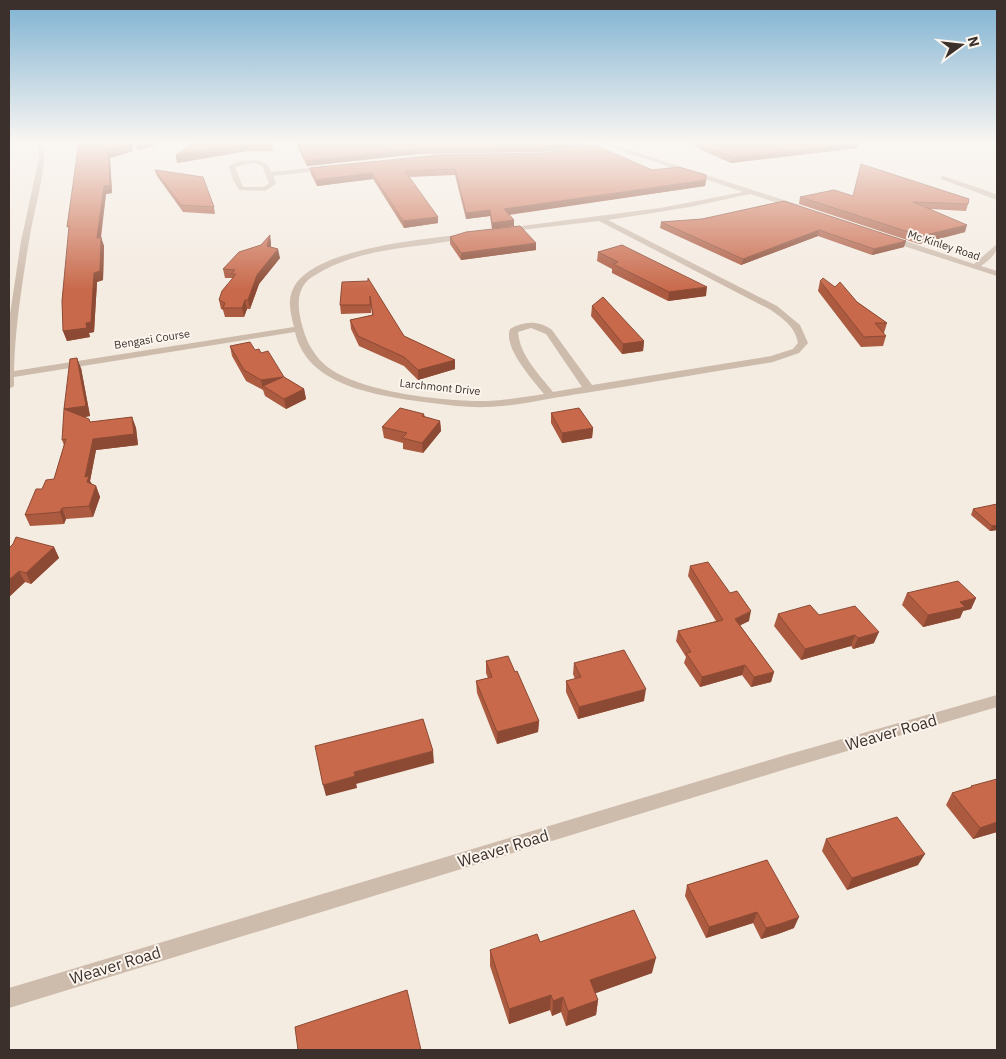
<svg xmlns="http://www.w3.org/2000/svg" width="1006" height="1059" font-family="'IBM Plex Sans',sans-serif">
<rect width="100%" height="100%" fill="#f4ebe1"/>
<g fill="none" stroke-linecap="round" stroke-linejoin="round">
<!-- minor -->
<path fill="#cdbbac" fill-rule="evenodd" d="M38,142H44C46,175 34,208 29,241C22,284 15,328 14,371L294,327C291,315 287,301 293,289C311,248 426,239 466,234L470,236L469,238C415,249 360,246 312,277C297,287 297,304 301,321C305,338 311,352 324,364C354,392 447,402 488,401C506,400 525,397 544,394C533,380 503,348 510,329C523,321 539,320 552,330L592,385L771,356L793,349L798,343C795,326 783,319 771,310L599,221L503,232L502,230L506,228L660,208L743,192L596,142H605L799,205V209H796L750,194L690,207L608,220L777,306L800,325L808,343L799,353L773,362C710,372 648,383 585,393C553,397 521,406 488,407C464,408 440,404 416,401C372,394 307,385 295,332L14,377V386L9,389V321L21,241L39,158ZM531,328L546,334L582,387L553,392C539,374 520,356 518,332Z
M257,160L267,164L271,172L327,166L330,168L327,170L273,176L276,184L265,191L239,190L233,180L229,166L239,161ZM254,163L262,166L269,183L264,187H243L235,167Z
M943,176L982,189L997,195V200L941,179V177Z
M888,237H894L974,264L997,244C997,255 989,260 981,266L997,271V276L888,241Z
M997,695V707L786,769L9,1008V988L786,755Z"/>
</g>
<!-- wall -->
<path fill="#ac5a40" d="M79,142H165L138,150L133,143V151L110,158L112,193L106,194L101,238L104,246L103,280L97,282L94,332L89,333L90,337L67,341L63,331Z
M195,142H271L273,151H247L177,163L176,155Z
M689,142H859L858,148L731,163L701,150Z
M297,143L584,146L539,152L418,154L307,166L298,148Z
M310,168L652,170L706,180L705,186L509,215L514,220V226L492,229L490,216L466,219L455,175L409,177L438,223L404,228L373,179L317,186L311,174Z
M155,170L214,207L215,214L183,212L157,176Z
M853,196L968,204L966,211L930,209L965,232L919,244L799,204L800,197Z
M784,201L904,247L872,255L818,236L741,265L660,228L661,222L702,219Z
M450,237L536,250L461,260L450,244Z
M271,243V247L280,258L259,284L250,309H247L244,317H225L223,310L221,309L219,300L232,279V278H225L223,269Z
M598,252L706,296L668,301L612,273V269L597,261Z
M368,281L404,336L455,360V369L418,380L404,366L359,346L351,329L350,320L372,315L371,304V313L341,314L340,305Z
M820,281L857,302L887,323L884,333H883L886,336L883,346L861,347L818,291Z
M592,306L644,341L643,351L622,354L591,316Z
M230,346L255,350L261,353L284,377L304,389L306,399L286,409L265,396L263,390L246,381L232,356Z
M81,368L90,416L85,417L90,422L132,417L136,428L138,445L96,450L90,481L92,484L96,486L100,497L93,517L66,519L64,524L30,526L25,515L42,489L54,479L64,445L62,440Z
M551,413L593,428L592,438L562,443L551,423Z
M424,414L425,417L440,421L441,431L423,453L403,449V443L384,438L382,427Z
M997,504V530L990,531L971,515L973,509Z
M54,547L59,558L31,584L25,582L9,597V548Z
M690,566L749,621L740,625L774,672L771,682L751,687L742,675L700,687L684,663L686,657L676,641L678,631L716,621L688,576Z
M907,593L976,598L971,609L963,611L960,618L923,627L902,605Z
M778,614L819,615L874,643L853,649L851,646L801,660L774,626Z
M486,661L515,672L539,721L538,732L497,744L477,693L476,681L488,678L486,673Z
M574,663L644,701L578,719L566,692V681L575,679L573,674Z
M971,786L997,832L973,839L946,805L952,793L970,788Z
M826,839L918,865L847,890L822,851Z
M767,860L794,928L778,934L761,939L753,923L706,938L685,896L687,885Z
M540,942L652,973L595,993L598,1000L596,1015L566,1026L561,1012L552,1016L550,1010L509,1024L490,966V950Z"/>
<!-- shaded-wall -->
<path fill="#8c4a34" d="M9,142H10V161L9,165Z
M131,142H132L133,151L110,158L112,193L106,194L99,247L97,238L108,150Z
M136,142H165L138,150Z
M573,142H584V146L539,152V147Z
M245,143L247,151L177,163L176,155Z
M859,143L858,148L731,163L732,158Z
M418,149V154L307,166L306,161Z
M372,173L373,179L317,186L316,180Z
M706,180L705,186L504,215V209Z
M490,210V216L466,219V213Z
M438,217V223L404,228L403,221Z
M514,220V226L492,229V223Z
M967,225L965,232L919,244L921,236Z
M819,230L818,236L741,265L743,259Z
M270,235L271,243L269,255L267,246Z
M101,237L104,246L103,280L97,282L94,332L89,333L90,337L67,341L63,331L86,323L94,273Z
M906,241L904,247L872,255L874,249Z
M536,243V250L461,260V253Z
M278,249L280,258L259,284L250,309L248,300L257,275Z
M707,287L706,296L668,301L669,292Z
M245,300L247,309L244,317L242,308Z
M644,341L643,351L622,354L623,344Z
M77,358L81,368L90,416L68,420L64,409Z
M455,360V369L418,380V370Z
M283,377L263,386V390L261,380Z
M304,389L306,399L286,409L284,399Z
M132,417L136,428L138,445L96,450L90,481L93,487L91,493L85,477L93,439Z
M440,421L441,431L423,453L422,443Z
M593,428L592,438L562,443V433Z
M96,486L100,497L93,517L89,506Z
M62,508L66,519L64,524L60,512Z
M997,525V530L990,531L992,526Z
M54,547L59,558L31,584L26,573Z
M19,571L25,582L9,597V580Z
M976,598L971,609L963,611L960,618L923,627L928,615L960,602Z
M751,611L749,621L733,629L735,619Z
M879,632L874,643L853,649L858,638Z
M855,635L851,646L801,660L805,649Z
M745,665L742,675L700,687L702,677Z
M774,672L771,682L751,687L754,677Z
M646,689L644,701L578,719L579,707Z
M539,721L538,732L497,744V732Z
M433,751L434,763L356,784L354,772Z
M355,776L357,788L326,796L323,785Z
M997,822V832L973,839L980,828Z
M925,854L918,865L847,890L852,878Z
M757,912L753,923L706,938L709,927Z
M799,917L794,928L778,934L761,939L766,928Z
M656,958L652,973L588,996L590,980Z
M551,995L550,1010L509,1024V1009Z
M563,997L561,1012L552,1016L553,1001Z
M598,1000L596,1015L566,1026L568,1011Z"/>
<!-- building -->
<path fill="#c8694b" stroke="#8c4a34" d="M79,142H131V144L108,150L110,185L104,186L97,238L101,237L100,271L94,273L91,322L86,323L87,328L63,331L62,301L69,226L67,227Z
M195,142H271V143H245L176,155Z
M309,142H573L539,147L418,149L306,161L297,143Z
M698,142H859V143L732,158Z
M595,145L652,170L679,167L706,175V180L504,209L514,220L492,223L490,210L466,213L455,169L405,171L438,217L403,221L372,173L316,180L310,168L439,155L543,153Z
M861,164L969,199L968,204L913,202L967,225L921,236L800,197L834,190L853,196Z
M155,170L203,177L214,207L181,205Z
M784,201L906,241L874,249L819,230L743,259L661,222L702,219Z
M520,226L536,243L461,253L450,237L466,232Z
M270,235L267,246L278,249L257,275L248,300H245L242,308H223L225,303L219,300L222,291L236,274H231L235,270L223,269L239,252L261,245Z
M622,245L707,287L669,292L613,264L618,262L598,252Z
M368,278L404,336L455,360L418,370L404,357L358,336L350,320L373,315L370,296V305H340L342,282L368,281Z
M823,278L835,287L840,282L857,302L887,323H875L886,336L864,337L820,281Z
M603,297L644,341L623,344L592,306Z
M250,342L255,350L259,349L261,353L268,351L284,377L304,389L284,399L263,386L283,377L261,380L244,370L230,346Z
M77,358L86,406L64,409L70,359Z
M400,408L424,414L422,416L440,421L422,443L402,438L407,433L382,427Z
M579,408L593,428L562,433L551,413Z
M64,409L89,419L90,422L132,417L134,434L93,439L85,477L89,476L87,482L96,486L89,506L62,508L60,512L25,515L36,489H42L46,480L54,479L66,439L62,440Z
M997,504V525L992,526L973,509Z
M16,537L54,547L26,573L19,571L9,580V548L13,544Z
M708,562L730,593L737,591L751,611L735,619L774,672L754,677L745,665L702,677L686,653L691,652L678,631L723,620L690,566Z
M958,581L976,598L960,602L965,607L928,615L907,593Z
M810,605L819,615L855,606L879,632L858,638L855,635L805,649L778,614Z
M624,650L646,689L579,707L566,681L581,677L574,663Z
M508,656L515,672L517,671L539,721L497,732L476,681L492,677L486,661Z
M423,719L433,751L354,772L355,776L323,785L315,746Z
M997,779V822L980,828L952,793L972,787L971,786Z
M897,817L925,854L852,878L826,839Z
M767,860L799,917L783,923L766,928L757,912L709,927L687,885Z
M634,910L656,958L590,980L598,1000L568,1011L563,997L553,1001L551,995L509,1009L490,950L537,934L540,942Z
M407,990L421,1050H298L295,1027Z"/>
<!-- sky -->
<linearGradient id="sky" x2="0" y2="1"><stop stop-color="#7eb2d2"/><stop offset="0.49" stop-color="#faf6f2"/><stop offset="1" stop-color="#faf6f2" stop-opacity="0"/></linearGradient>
<rect width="1006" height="290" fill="url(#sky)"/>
<g text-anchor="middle" stroke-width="4" stroke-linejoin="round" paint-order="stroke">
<!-- far-street labels -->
<g font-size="11" fill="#3b302b" stroke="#fbf5ee">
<text transform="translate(944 245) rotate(18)" y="4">Mc Kinley Road</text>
<text transform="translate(152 339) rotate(-9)" y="4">Bengasi Course</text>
<text transform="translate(440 387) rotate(6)" y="4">Larchmont Drive</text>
</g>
<!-- near-street labels -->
<g font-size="16" fill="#3b302b" stroke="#fbf5ee">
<text transform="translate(891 732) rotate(-16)" y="6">Weaver Road</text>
<text transform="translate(503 848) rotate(-17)" y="6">Weaver Road</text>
<text transform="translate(115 965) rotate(-17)" y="6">Weaver Road</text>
</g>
</g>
<!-- border -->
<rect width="1006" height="1059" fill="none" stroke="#3b302b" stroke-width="20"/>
<!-- north arrow -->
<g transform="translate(961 45) rotate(75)" stroke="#fbf5ee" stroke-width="4" paint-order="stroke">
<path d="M0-4L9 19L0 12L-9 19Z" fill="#3b302b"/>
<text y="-8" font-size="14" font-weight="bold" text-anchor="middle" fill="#3b302b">N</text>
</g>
</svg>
